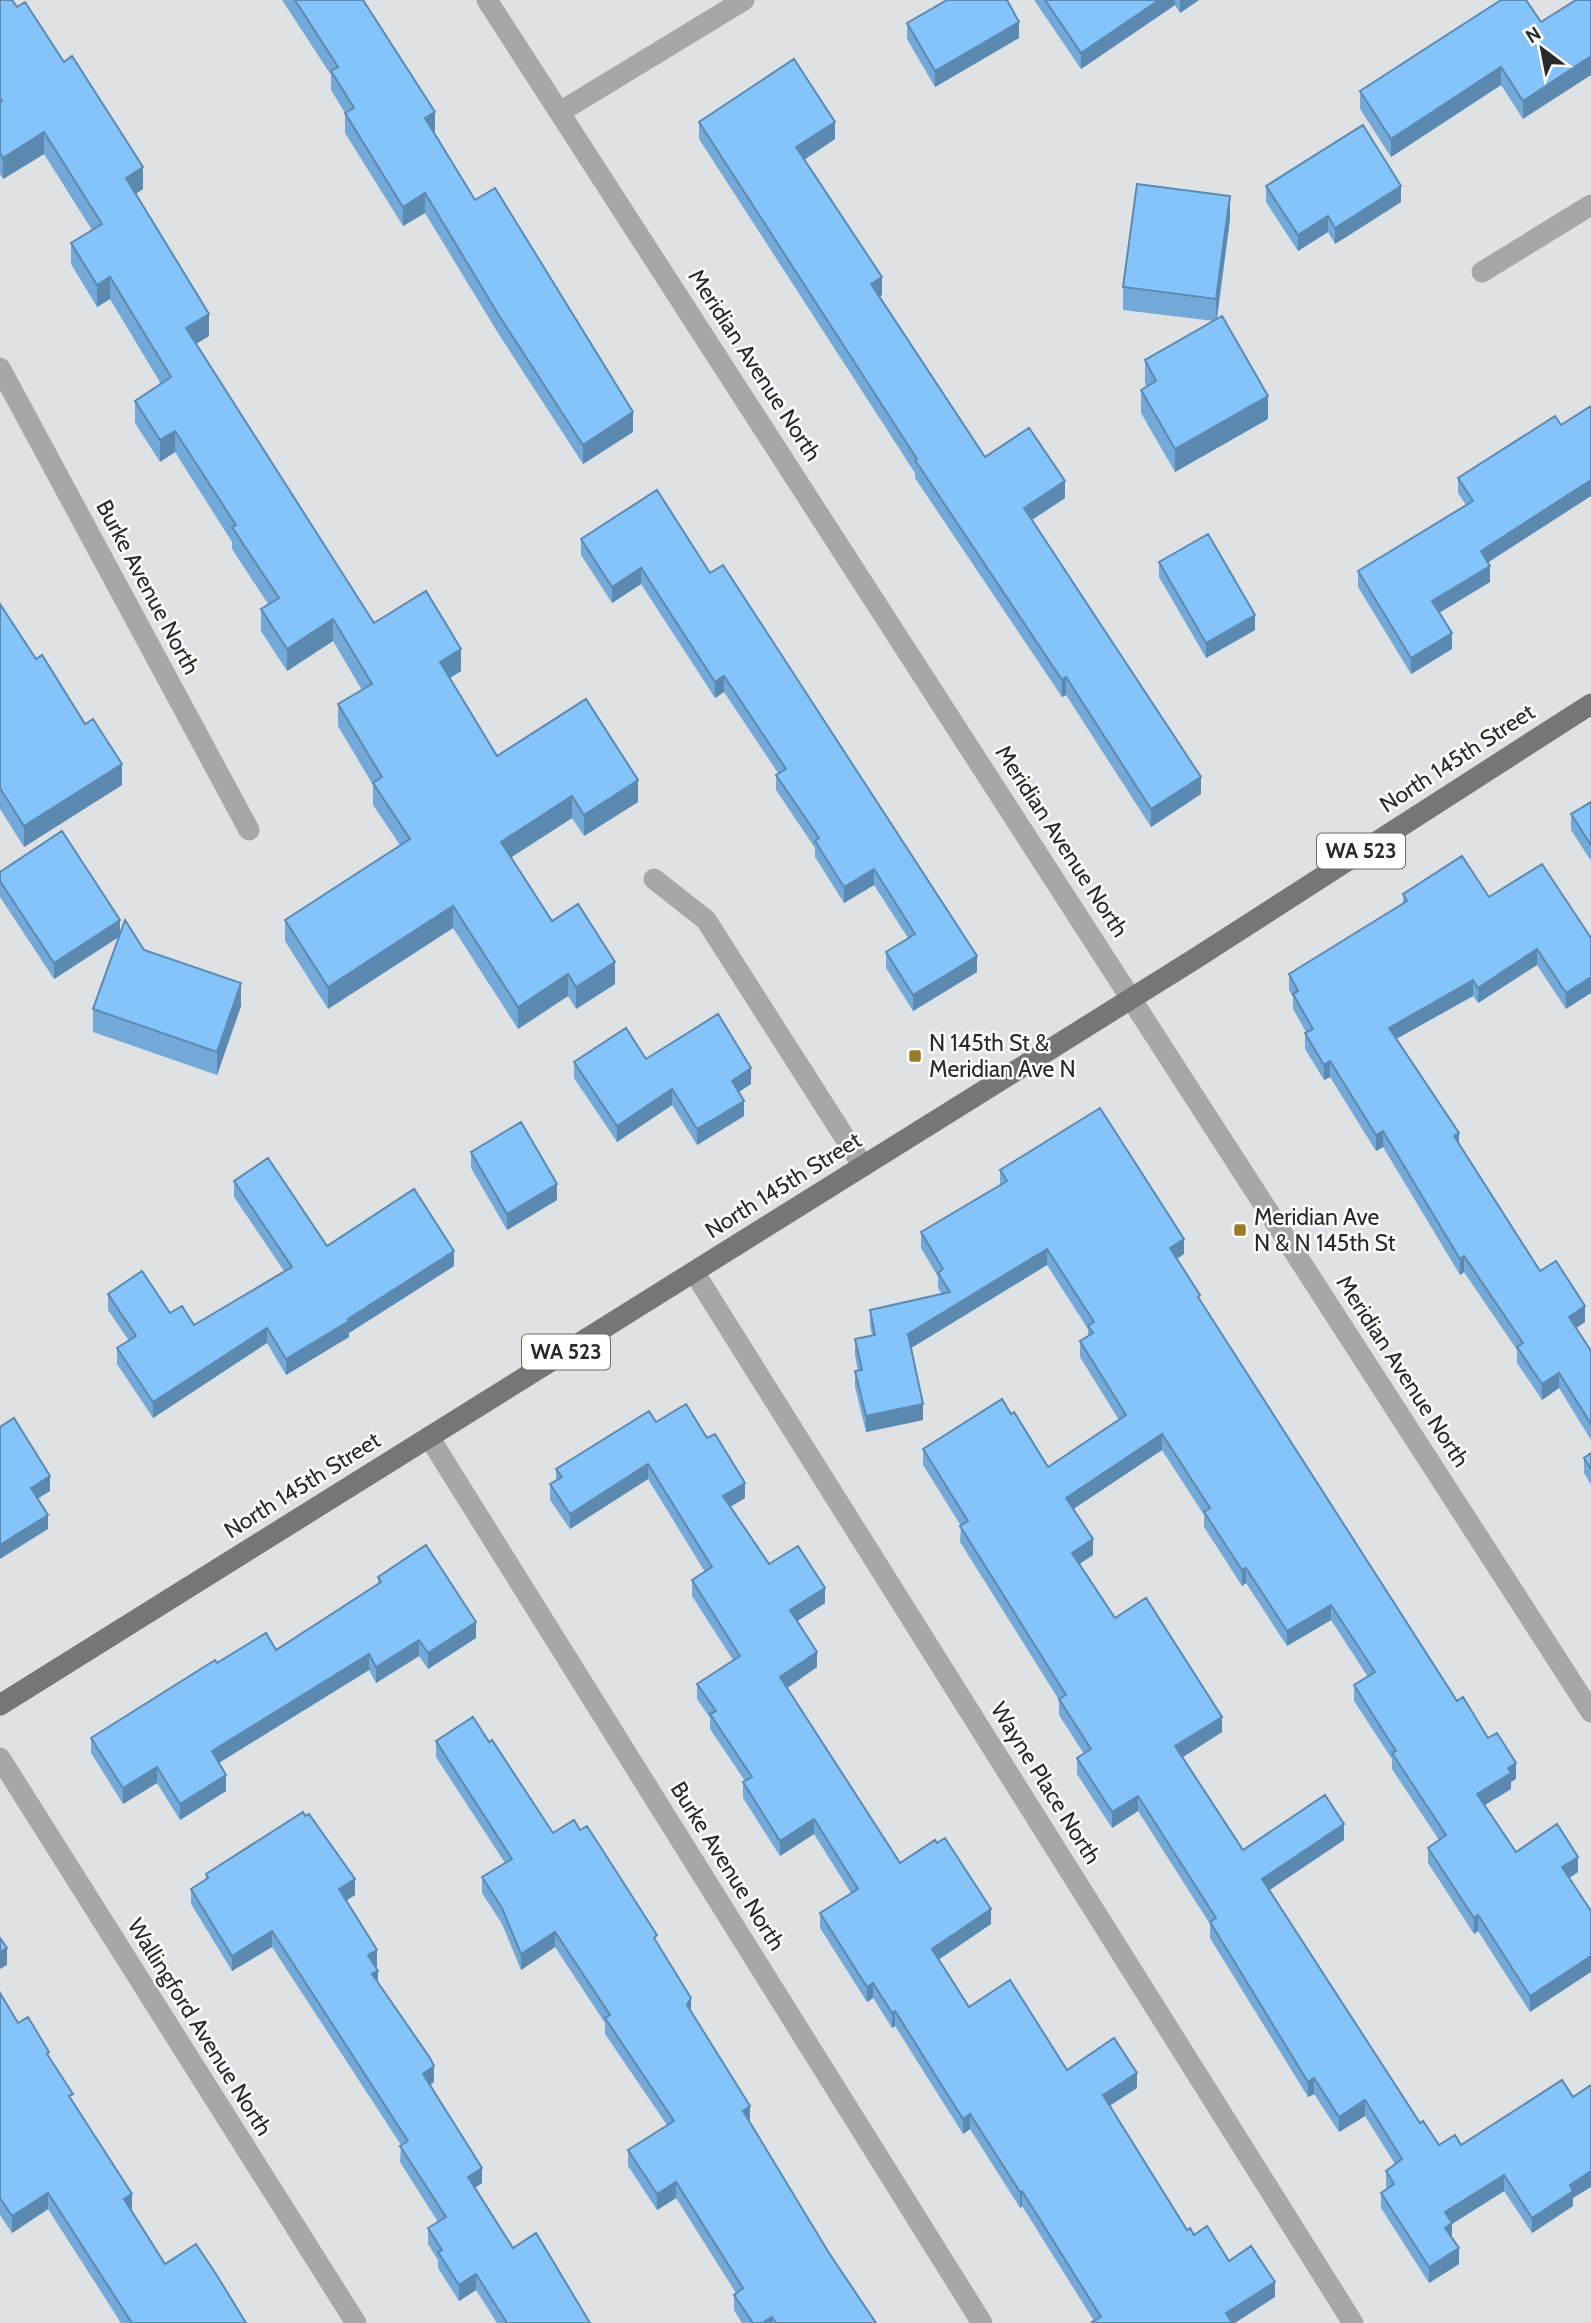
<svg xmlns="http://www.w3.org/2000/svg" width="1591" height="2323" font-family="Cabin,sans-serif">
<rect width="100%" height="100%" fill="#dfe2e4"/>
<g fill="none" stroke-linecap="round" stroke-linejoin="round">
<!-- minor -->
<path stroke="#a6a7a8" stroke-width="21" d="M487,0L1591,1712
M560,112L744,0
M1482,272L1591,205
M0,368L249,830
M654,879L706,920L863,1166
M694,1272L1353,2323
M429,1437L982,2323
M0,1758L356,2323"/>
<!-- major -->
<path stroke="#747677" stroke-width="21" d="M0,1705L1193,960L1591,704"/>
</g>
<!-- wall -->
<path fill="#72a9d8" d="M0,0L143,189L136,194L209,336L196,344L374,623L461,671L450,678L497,756L638,802L584,836L572,818L511,857L552,921L615,984L576,1009L568,996L518,1029L453,928L328,1009L285,941V920L400,845L373,805V785L338,726V704L362,690L333,641L287,671L261,631V609L268,604L232,549V542L175,452L160,462L135,423V401L161,384L110,299L97,307L71,264V243L92,230L44,154L3,179L0,174Z
M282,0H363L435,131L434,132L475,200L633,432L583,464L498,333L425,213L403,226L345,133V113L331,90V75Z
M1034,0H1199L1180,13L1175,5L1081,69Z
M1526,0L1523,119L1501,85L1391,157L1360,109V91Z
M907,23L1019,38L935,87L907,39Z
M699,122L835,139L804,160L882,295L880,296L985,457L1065,498L1032,520L1201,794L1151,827L1066,695L1062,697L915,478V473L699,139Z
M1266,186L1401,202L1335,244L1328,232L1298,251L1266,202Z
M1230,219L1217,320L1268,419L1175,472L1141,413V390L1147,387L1145,384V360L1214,321L1123,310V287Z
M1555,416L1487,562L1490,582L1439,613L1452,649L1411,674L1358,587V571L1466,505L1458,493V478Z
M581,539L710,573L977,972L913,1011L886,968V952L908,938L874,885L844,903L815,857V848L776,790V775L778,773L724,692L715,698L641,584L612,603L581,555Z
M1159,562L1255,630L1206,658L1159,577Z
M0,604L36,659L122,785L24,847L0,809Z
M1591,802V861L1571,830V814Z
M0,872L120,933L144,950L241,1006L217,1075L93,1032V1009L119,937L54,979L0,897Z
M1403,894L1489,897L1591,938L1566,1009L1537,965L1478,1003L1473,996L1396,1039L1459,1144L1540,1271L1585,1322L1576,1328L1591,1351V1440L1559,1388L1542,1400L1517,1363V1350L1464,1272L1460,1275L1383,1147L1376,1151L1330,1077L1324,1080L1305,1049V1033L1306,1032L1293,1009V997L1289,990V974L1403,904Z
M646,1059L751,1084L739,1092L744,1116L697,1145L672,1105L617,1142L574,1078V1062Z
M471,1152L557,1200L507,1230L471,1168Z
M1000,1170L1184,1254L1177,1259L1200,1301L1457,1701L1488,1738L1516,1779L1511,1782V1789L1484,1805L1516,1852L1578,1872L1569,1878L1530,2012L1478,1931L1474,1934L1428,1863V1848L1439,1840L1392,1769V1759L1354,1701V1685L1368,1677L1331,1620L1287,1646L1246,1583L1242,1586L1204,1527V1515L1162,1450L1073,1509L1093,1555L1079,1564L1115,1618L1222,1732L1183,1757L1243,1850L1344,1840L1269,1890L1420,2123L1439,2145H1461L1573,2198V2206L1532,2233L1504,2191L1452,2224V2238L1459,2264L1429,2283L1381,2208V2193L1387,2189L1386,2186V2171L1395,2164L1365,2116L1339,2132L1314,2094L1308,2097L1210,1938V1924L1138,1811L1112,1828L1077,1774V1758L1084,1754L1059,1715V1700L960,1542L961,1526L923,1465V1449L1011,1414L1048,1467L1119,1420L1080,1357V1341L1088,1336V1329L1047,1265L911,1348L923,1420L866,1432L855,1387V1371H858L855,1355V1339L872,1335L870,1326V1310L942,1294L938,1288V1277L921,1248V1232L1000,1185Z
M234,1181L327,1246L454,1266L349,1333V1337L286,1375L267,1343L153,1418L117,1364V1348L129,1341L108,1310V1294L170,1313L194,1325L284,1271L234,1197Z
M656,1422L745,1498L730,1507L769,1564L825,1603L797,1621L817,1667L787,1688L900,1863L991,1924L938,1960L969,2007L1067,2070L1137,2088L1109,2106L1187,2230L1275,2297L1094,2321L1022,2206L1020,2208L970,2129L963,2134L895,2026L892,2028L873,1998L867,2002L820,1928V1913L851,1893L814,1834L780,1856L743,1798V1782L745,1781L710,1729V1718L697,1699V1684L733,1660L692,1596V1580L705,1572L648,1479L570,1529L550,1500V1484L556,1481V1469Z
M1591,1453V1485L1584,1473V1458Z
M378,1577L476,1638L428,1669L419,1656L376,1683L369,1670L219,1763L226,1791L180,1820L157,1783L123,1804L91,1753V1738L217,1663L276,1650L378,1584Z
M436,1741L489,1742L553,1833L657,1943L691,2012L750,2121L749,2122L829,2253L876,2323H742L734,2310V2295L736,2293L676,2198L657,2210L628,2166V2150L667,2125L605,2034V2023L555,1947L521,1970L502,1924L482,1893V1877L505,1863L436,1757Z
M206,1874L355,1895L346,1901L377,1966L375,1967L378,1983L434,2082L430,2085L482,2183L475,2188L513,2248L590,2323H497L476,2290L459,2301L438,2268V2260L428,2244V2228L438,2222L400,2162L401,2145L272,1947L232,1971L191,1904V1889L206,1879Z
M0,1993L18,2023L49,2058L132,2211L165,2264L246,2323H121L48,2209L12,2233L0,2215Z"/>
<!-- shaded-wall -->
<path fill="#5c89b0" d="M1159,0H1175V5L1081,69V53Z
M1180,0H1199L1180,13Z
M1019,22V38L935,87V71Z
M1591,56V75L1523,119V101Z
M1501,67V85L1391,157V139Z
M435,112V131L425,137V118Z
M835,122V139L796,165V147Z
M44,132V154L3,179V158Z
M143,167V189L126,200V178Z
M1401,186V202L1335,244V228Z
M425,193V213L403,226V207Z
M1230,196V219L1216,322V299Z
M1328,216V232L1298,251V235Z
M110,277V299L97,307V285Z
M882,277V295L871,302V284Z
M209,314V336L186,350V328Z
M1268,396V419L1175,472V449Z
M633,412V432L583,464V445Z
M175,431V452L160,462V440Z
M1591,480V496L1481,567V551Z
M1065,481V498L1024,525V508Z
M1490,566V582L1432,617V601Z
M641,568V584L612,603V587Z
M1255,615V630L1206,658V643Z
M333,619V641L287,671V649Z
M1452,633V649L1411,674V658Z
M461,649V671L440,684V662Z
M724,676V692L715,698V682Z
M1066,677V695L1062,697V680Z
M122,764V785L24,847V826Z
M1201,777V794L1151,827V809Z
M638,780V802L584,836V815Z
M572,796V818L501,864V842Z
M874,869V885L844,903V887Z
M453,906V928L328,1009V987Z
M120,920V936L54,979V963Z
M1537,949V965L1478,1003V988Z
M977,956V972L913,1011V995Z
M615,962V984L576,1009V987Z
M568,974V996L518,1029V1007Z
M1591,977V993L1566,1009V993Z
M1473,980V996L1389,1043V1028Z
M241,983V1006L217,1075V1052Z
M1330,1061V1077L1324,1080V1065Z
M751,1068V1084L732,1096V1081Z
M672,1089V1105L617,1142V1126Z
M744,1101V1116L697,1145V1129Z
M1383,1131V1147L1376,1151V1135Z
M1459,1133V1149L1454,1136Z
M557,1184V1200L507,1230V1214Z
M1184,1239V1254L1170,1263V1248Z
M1047,1249V1265L908,1350V1334Z
M454,1251V1266L349,1333V1337L286,1375V1359Z
M1464,1256V1272L1460,1275V1259Z
M1585,1306V1322L1569,1333V1317Z
M267,1328V1343L153,1418V1402Z
M1559,1373V1388L1542,1400V1384Z
M923,1404V1420L866,1432V1416Z
M1162,1434V1450L1066,1514V1498Z
M648,1464V1479L570,1529V1514Z
M50,1476V1491L31,1503V1488Z
M745,1483V1498L723,1511V1496Z
M48,1515V1529L0,1559V1545Z
M1093,1539V1555L1072,1569V1553Z
M1246,1568V1583L1242,1586V1570Z
M825,1588V1603L790,1626V1610Z
M1331,1605V1620L1287,1646V1631Z
M476,1622V1638L428,1669V1653Z
M419,1640V1656L376,1683V1667Z
M817,1652V1667L780,1693V1677Z
M369,1654V1670L212,1767V1751Z
M1222,1717V1732L1175,1762V1746Z
M1516,1763V1779L1511,1782V1789L1477,1810V1794L1508,1768Z
M157,1767V1783L123,1804V1788Z
M226,1775V1791L180,1820V1804Z
M1138,1796V1811L1112,1828V1812Z
M814,1819V1834L780,1856V1841Z
M1344,1824V1840L1262,1895V1879Z
M1578,1857V1872L1562,1883V1867Z
M355,1879V1895L339,1905V1889Z
M991,1909V1924L932,1964V1949Z
M1478,1915V1931L1474,1934V1918Z
M272,1931V1947L232,1971V1956Z
M555,1932V1947L521,1970V1954Z
M7,1948V1965L0,1969V1952Z
M377,1950V1966L368,1971V1955Z
M1591,1956V1972L1530,2012V1996Z
M378,1971V1986L372,1974Z
M873,1983V1998L867,2002V1987Z
M691,1998V2014L687,2005Z
M895,2011V2026L892,2028V2013Z
M434,2066V2082L423,2090V2074Z
M1137,2073V2088L1103,2110V2095Z
M1314,2078V2094L1308,2097V2082Z
M1365,2100V2116L1339,2132V2117Z
M750,2106V2121L743,2126V2111Z
M970,2114V2129L963,2134V2119Z
M482,2168V2183L468,2192V2177Z
M1591,2171V2187L1573,2198V2206L1532,2233V2218L1570,2185Z
M1504,2175V2191L1452,2224V2239L1445,2243V2212Z
M676,2182V2198L657,2210V2194Z
M1022,2191V2206L1020,2208V2192Z
M48,2193V2209L12,2233V2216Z
M132,2194V2211L124,2199Z
M1459,2248V2264L1429,2283V2267Z
M476,2274V2290L459,2301V2285Z
M1275,2282V2297L1235,2323H1226V2313Z
M772,2317V2323H762Z"/>
<!-- building -->
<path fill="#84c4fb" stroke="#5c89b0" stroke-width="2" d="M0,0H12L17,7L25,2L64,62L72,56L143,167L126,178L209,314L186,328L374,623L426,591L461,649L440,662L497,756L586,699L638,780L584,815L572,796L501,842L552,921L578,904L615,962L576,987L568,974L518,1007L453,906L328,987L285,920L410,839L373,783L382,777L338,704L372,684L333,619L287,649L261,609L279,598L232,527L236,525L175,431L160,440L135,401L171,377L110,277L97,285L71,243L102,224L44,132L3,158L0,153V102L2,101L0,98Z
M295,0H363L435,112L425,118L475,200L495,188L633,412L583,445L498,314L425,193L403,207L345,113L354,108L331,71L338,67Z
M947,0H1007L1019,22L935,71L907,23Z
M1045,0H1159L1081,53Z
M1501,0H1526L1541,22L1576,0H1591V56L1523,101L1501,67L1391,139L1360,91Z
M794,59L835,122L796,147L882,277L871,284L985,457L1029,428L1065,481L1024,508L1201,777L1151,809L1066,677L1062,680L915,460L917,459L699,122Z
M1363,125L1401,186L1335,228L1328,216L1298,235L1266,186Z
M1137,184L1230,196L1216,299L1123,287Z
M1222,316L1268,396L1175,449L1141,390L1156,381L1145,360Z
M1591,406V480L1481,551L1490,566L1432,601L1452,633L1411,658L1358,571L1473,501L1458,478L1555,416L1561,425Z
M657,490L710,573L723,565L977,956L913,995L886,952L915,934L874,869L844,887L815,841L819,838L776,775L786,769L724,676L715,682L641,568L612,587L581,539Z
M1208,534L1255,615L1206,643L1159,562Z
M0,604L36,659L42,655L85,724L93,719L122,764L24,826L0,788Z
M1591,802V845L1571,814Z
M62,831L120,920L54,963L0,881V872Z
M1462,856L1489,897L1542,864L1591,938V977L1566,993L1537,949L1478,988L1473,980L1389,1028L1459,1133L1454,1136L1540,1271L1556,1261L1585,1306L1569,1317L1591,1351V1424L1559,1373L1542,1384L1517,1347L1523,1343L1464,1256L1460,1259L1383,1131L1376,1135L1330,1061L1324,1065L1305,1033L1313,1029L1293,994L1298,991L1289,974L1407,901L1403,894Z
M125,920L144,950L241,983L217,1052L93,1009Z
M718,1014L751,1068L732,1081L744,1101L697,1129L672,1089L617,1126L574,1062L626,1028L646,1059Z
M1100,1108L1184,1239L1170,1248L1200,1295L1198,1297L1457,1701L1463,1697L1488,1738L1497,1733L1516,1763L1508,1768L1511,1773L1477,1794L1516,1852L1557,1824L1578,1857L1562,1867L1591,1911V1956L1530,1996L1478,1915L1474,1918L1428,1848L1446,1835L1392,1753L1396,1751L1354,1685L1375,1672L1331,1605L1287,1631L1246,1568L1242,1570L1204,1512L1210,1508L1162,1434L1066,1498L1093,1539L1072,1553L1115,1618L1146,1598L1222,1717L1175,1746L1243,1850L1325,1795L1344,1824L1262,1879L1420,2123L1423,2121L1439,2145L1455,2135L1461,2145L1562,2080L1573,2097L1591,2085V2171L1570,2185L1573,2191L1532,2218L1504,2175L1445,2212L1452,2223L1445,2228L1459,2248L1429,2267L1381,2193L1394,2184L1386,2171L1402,2159L1365,2100L1339,2117L1314,2078L1308,2082L1210,1922L1216,1918L1138,1796L1112,1812L1077,1758L1091,1749L1059,1699L1066,1695L960,1526L968,1521L923,1449L1002,1399L1011,1414L1014,1412L1048,1467L1126,1415L1080,1341L1093,1333L1088,1326L1094,1322L1047,1249L908,1334L923,1404L866,1416L855,1371L862,1370L855,1339L875,1335L870,1310L950,1292L938,1273L943,1269L921,1232L1007,1181L1000,1170Z
M521,1122L557,1184L507,1214L471,1152Z
M268,1158L327,1246L414,1189L454,1251L348,1319L349,1321L286,1359L267,1328L153,1402L117,1348L136,1336L108,1294L142,1271L170,1313L182,1306L194,1325L292,1267L234,1181Z
M686,1404L707,1438L715,1434L745,1483L723,1496L769,1564L798,1546L825,1588L790,1610L817,1652L780,1677L900,1863L935,1840L937,1843L945,1838L991,1909L932,1949L969,2007L1010,1980L1067,2070L1114,2038L1137,2073L1103,2095L1187,2230L1190,2228L1194,2235L1207,2226L1229,2261L1251,2246L1275,2282L1226,2313L1232,2323H1093L1092,2322L1101,2317L1022,2191L1020,2192L970,2114L963,2119L895,2011L892,2013L873,1983L867,1987L820,1913L858,1889L814,1819L780,1841L743,1782L752,1777L710,1714L716,1711L697,1684L740,1656L692,1580L712,1567L648,1464L570,1514L550,1484L562,1477L556,1469L649,1411L656,1422Z
M14,1418L50,1476L31,1488L48,1515L0,1545V1427Z
M1591,1453V1469L1584,1458Z
M426,1545L476,1622L428,1653L419,1640L376,1667L369,1654L212,1751L226,1775L180,1804L157,1767L123,1788L91,1738L215,1660L217,1663L266,1633L276,1650L381,1582L378,1577Z
M473,1717L489,1742L492,1740L553,1833L574,1820L580,1830L587,1826L657,1935L654,1938L691,1998L687,2005L750,2106L743,2111L829,2253L876,2323H776L772,2317L762,2323H753L734,2295L743,2288L676,2182L657,2194L628,2150L674,2121L605,2018L610,2015L555,1932L521,1954L502,1908L482,1877L512,1859L436,1741Z
M303,1812L305,1816L309,1814L355,1879L339,1889L377,1950L368,1955L378,1971L372,1974L430,2058L434,2066L423,2074L482,2168L468,2177L513,2248L536,2233L590,2323H507L476,2274L459,2285L438,2252L442,2250L428,2228L446,2217L400,2146L408,2141L272,1931L232,1956L191,1889L208,1878L206,1874Z
M0,1938L7,1948L0,1952Z
M0,1993L18,2023L28,2017L49,2052L47,2054L73,2094L69,2096L132,2194L124,2199L165,2264L196,2244L216,2274L246,2323H132L48,2193L12,2216L0,2198Z"/>
<!-- markers -->
<g fill="#9b7b25" stroke="#fff" stroke-width="2.5">
<rect x="908" y="1049" width="14" height="14" rx="3.5"/>
<rect x="1233" y="1223" width="14" height="14" rx="3.5"/>
</g>
<g text-anchor="middle" stroke-width="5" stroke-linejoin="round" paint-order="stroke">
<!-- shield labels -->
<g fill="#fff" stroke="#696a6b" stroke-width="2">
<rect x="1317" y="833.5" width="88" height="35" rx="5"/>
<rect x="522" y="1334.5" width="88" height="35" rx="5"/>
</g>
<g font-size="21" font-weight="bold" fill="#292a2b">
<text x="1361" y="858">WA 523</text>
<text x="566" y="1359">WA 523</text>
</g>
<!-- street labels -->
<g font-size="23" fill="#292a2b" stroke="#fff">
<text transform="translate(755 365) rotate(57)" y="8">Meridian Avenue North</text>
<text transform="translate(148 587) rotate(62)" y="8">Burke Avenue North</text>
<text transform="translate(1457 758) rotate(-33)" y="8">North 145th Street</text>
<text transform="translate(1062 841) rotate(57)" y="8">Meridian Avenue North</text>
<text transform="translate(783 1185) rotate(-32)" y="8">North 145th Street</text>
<text transform="translate(1403 1371) rotate(57)" y="8">Meridian Avenue North</text>
<text transform="translate(302 1485) rotate(-32)" y="8">North 145th Street</text>
<text transform="translate(1046 1783) rotate(58)" y="8">Wayne Place North</text>
<text transform="translate(728 1866) rotate(58)" y="8">Burke Avenue North</text>
<text transform="translate(200 2027) rotate(58)" y="8">Wallingford Avenue North</text>
</g>
<!-- poi labels -->
<g font-size="23" fill="#292a2b" stroke="#fff" text-anchor="start">
<text x="929" y="1051">N 145th St &amp;<tspan x="929" dy="26">Meridian Ave N</tspan></text>
<text x="1254" y="1225">Meridian Ave<tspan x="1254" dy="26">N &amp; N 145th St</tspan></text>
</g>
</g>
<!-- north arrow -->
<g transform="translate(1542 49) rotate(328)" stroke="#ffffff" stroke-width="5" paint-order="stroke">
<path d="M0-5L12 26L0 18L-12 26Z" fill="#292a2b"/>
<text y="-10" font-size="19" font-weight="bold" text-anchor="middle" fill="#292a2b">N</text>
</g>
</svg>
